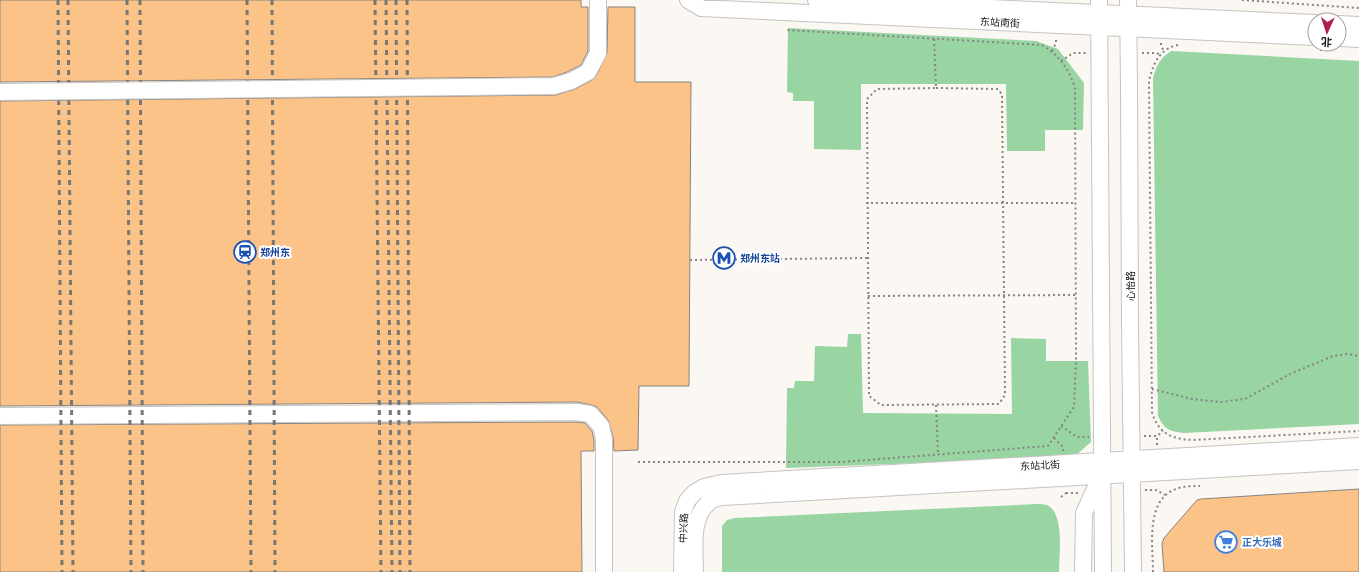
<svg xmlns="http://www.w3.org/2000/svg" width="1359" height="572" font-family="Inter,'Noto Sans SC',sans-serif">
<rect width="100%" height="100%" fill="#fbf7f2"/>
<!-- green -->
<path fill="#98d5a3" d="M788,28L1036,41L1058,49L1084,83L1083,130H1045V151H1007L1006,84H861V150L814,149V101H793V93L787,92Z
M1171,51L1359,61V424L1184,433C1169,431 1165,430 1158,416L1153,78C1157,65 1159,59 1171,51Z
M848,334H861L863,413L1012,414L1011,338L1046,339V361H1088L1091,442L1076,455L998,460L786,468L787,388H794L795,381H814L815,346L847,347Z
M1037,504C1040,504 1044,504 1047,505C1065,513 1059,556 1059,572H722V526L727,520L735,518Z"/>
<!-- building -->
<path fill="#fbc388" stroke="#888481" d="M0,0H581V7H588V51L581,65L567,72L553,77L0,82Z
M608,7H635V82H691L689,386H639L638,450L614,451L613,437L608,420L597,407L591,405L577,402L0,406V101L556,95L575,89L592,80L596,76L607,53Z
M576,422L585,423L592,431L594,440V451H581L582,572H0V425Z
M1359,489V572H1164L1162,544L1164,538L1197,500L1201,499Z"/>
<g fill="none" stroke-linecap="round" stroke-linejoin="round">
<!-- minor casing -->
<g stroke="#c7c3bf" stroke-width="18">
<path id="minor" d="M688,0L701,8L1315,37
M816,0L1315,23
M1099,0L1103,572
M1128,0L1129,86L1130,323L1133,572
M1339,24L1359,25
M1339,38L1359,39
M0,416L577,412L590,414L601,426L604,439V572
M682,572L683,512L687,501L694,493L704,487L721,483L1359,446
M695,572C695,550 690,519 708,503C711,500 717,498 722,497L1359,461
M1083,572L1084,513L1099,480"/>
</g>
<!-- path -->
<path stroke="#868481" stroke-width="2" stroke-dasharray="2 3" stroke-linecap="butt" d="M1242,0L1359,8
M934,39L936,88
M1161,43V46L1164,51
M1178,45C1159,49 1153,64 1149,81L1152,412C1158,433 1171,439 1193,440L1359,431
M1320,50H1334
M1052,51L1056,43V37
M1142,53H1157L1160,55
M1061,61L1073,53H1087
M936,88L997,89L1002,94L1005,395L999,404L881,405L869,396L867,99L877,89Z
M866,203H1076
M690,260L867,258
M868,296L1076,295
M1152,389L1192,399L1221,402L1245,399L1290,374L1333,356L1347,354L1359,356
M936,405L938,454
M1061,426L1077,437H1089
M1144,436H1157L1163,431
M1054,438L1063,447V451
M1157,445V436
M638,462H841L1048,446L1074,407L1076,361L1075,88C1069,69 1059,55 1042,45L787,30
M1145,490H1156L1165,495
M1066,493H1079
M1061,497L1066,493
M1153,572C1153,546 1145,500 1176,489C1183,486 1192,486 1200,486"/>
<!-- minor -->
<use href="#minor" stroke="#fff" stroke-width="16"/>
<!-- rail -->
<path stroke="#797774" stroke-width="3" stroke-dasharray="5 5" stroke-linecap="butt" d="M58,0L62,572
M68,0L73,572
M127,0L131,572
M140,0L143,572
M247,0L251,572
M272,0L275,572
M375,0L381,572
M386,0L392,572
M396,0L400,572
M407,0L410,572"/>
<!-- minor-bridge casing -->
<g stroke="#c7c3bf" stroke-width="18" stroke-linecap="butt">
<path id="minor-bridge" d="M0,92L554,86L571,81L588,72L598,53V0"/>
</g>
<!-- minor-bridge -->
<use href="#minor-bridge" stroke="#fff" stroke-width="16"/>
</g>
<!-- icons -->
<defs>
<g id="station-ring" transform="scale(1.15)"><circle r="9.5" fill="#fff" stroke="#1a4fb4" stroke-width="1.5"/><path d="M-3-6H3Q5-6 5-4V2Q5 4 3 4L4.5 6H3L1.5 4h-3L-3 6H-4.5L-3 4Q-5 4-5 2V-4Q-5-6-3-6ZM-3.5-4v3h7v-3ZM-3.5 1v1.5H-2V1ZM2 1v1.5H3.5V1Z" fill="#1a4fb4"/></g>
<g id="metro-ring" transform="scale(1.15)"><circle r="9.5" fill="#fff" stroke="#1a4fb4" stroke-width="1.5"/><path d="M-5.5 5V-5H-3L0 0L3-5H5.5V5H3V-.5L0 4L-3-.5V5Z" fill="#1a4fb4"/></g>
<g id="supermarket-ring" transform="scale(1.15)"><circle r="9.5" fill="#fff" stroke="#3f7fe0" stroke-width="1.5"/><path d="M-6-5.5h2.5l.6 2H6L4.5 2H-2.5L-4.4-4H-6ZM-1.5 3.2a1.3 1.3 0 1 0 .1 0ZM3 3.2a1.3 1.3 0 1 0 .1 0Z" fill="#3f7fe0"/></g>
</defs>
<g fill-rule="evenodd">
<use href="#station-ring" x="245" y="252"/>
<use href="#metro-ring" x="724" y="258"/>
<use href="#supermarket-ring" x="1226" y="542"/>
</g>
<g text-anchor="middle" stroke-width="4" stroke-linejoin="round" paint-order="stroke">
<!-- street labels -->
<g font-size="10" fill="#151413" stroke="#fff">
<text transform="translate(1000 22) rotate(3)" y="4">东站南街</text>
<text transform="translate(1130 286) rotate(-90)" y="4">心怡路</text>
<text transform="translate(1040 465) rotate(-3)" y="4">东站北街</text>
<text transform="translate(683 528) rotate(-87)" y="4">中兴路</text>
</g>
<!-- transit labels -->
<g font-size="10" font-weight="bold" fill="#164399" stroke="#fff" text-anchor="start">
<text x="260" y="256">郑州东</text>
<text x="740" y="262">郑州东站</text>
</g>
<!-- shop labels -->
<g font-size="10" font-weight="bold" fill="#366cbe" stroke="#fff" text-anchor="start">
<text x="1242" y="546">正大乐城</text>
</g>
</g>
<!-- north arrow -->
<g transform="translate(1327 32) rotate(183)"><circle r="19" fill="#ffffff" stroke="#a1a1a1"/>
<path d="M0-3L7 15L0 10L-7 15Z" fill="#ae1d50"/>
<text y="-6" font-size="11" font-weight="bold" text-anchor="middle" fill="#151413">北</text>
</g>
</svg>
